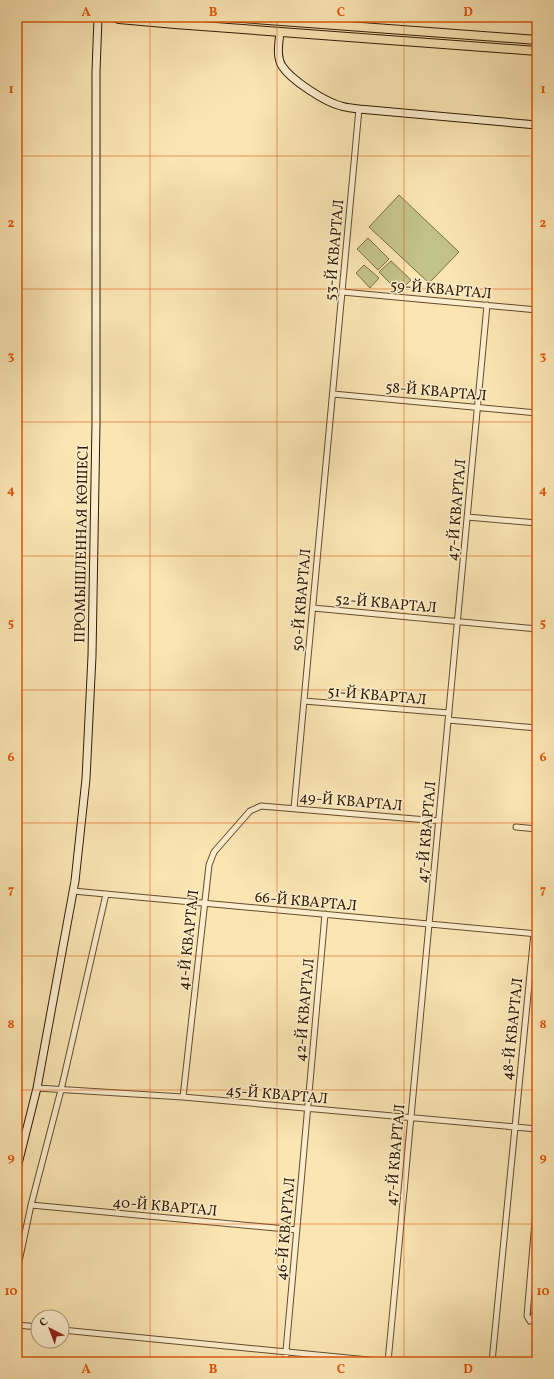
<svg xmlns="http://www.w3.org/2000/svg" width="554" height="1379" font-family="Vollkorn,serif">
<rect width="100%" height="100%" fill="#fae5b3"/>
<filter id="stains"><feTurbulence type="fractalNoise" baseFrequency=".005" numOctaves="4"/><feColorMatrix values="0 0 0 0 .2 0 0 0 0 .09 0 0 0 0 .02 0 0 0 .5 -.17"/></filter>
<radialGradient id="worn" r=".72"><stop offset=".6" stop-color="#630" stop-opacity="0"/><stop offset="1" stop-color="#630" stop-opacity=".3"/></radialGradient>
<!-- green -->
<path fill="#c2c38a" stroke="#7a6e45" d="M399,195L459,252L429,283L369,227Z
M368,238L389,259L378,270L357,249Z
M391,261L411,280L399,292L379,272Z
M364,265L379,278L370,288L356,273Z"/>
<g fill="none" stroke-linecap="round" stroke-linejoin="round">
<!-- street casing -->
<g stroke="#634d2d" stroke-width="7">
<path id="street" d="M342,292L537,310
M333,394L537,413
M467,517L537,523
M313,608L537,629
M304,701L449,713
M448,720L537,728
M294,808L359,109
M516,827L537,829
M73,891L537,934
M37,1088L183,1097L537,1129
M183,1097L209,865L214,852L250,811L261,806L439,821
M31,1205L297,1230
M537,1210H536L527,1316L530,1321L537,1310
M17,1271L31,1205L61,1090L106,894
M17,1325L38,1327
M62,1330L389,1362
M285,1362L325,914
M388,1362L487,305
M492,1362L534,933L537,928"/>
</g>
<!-- secondary casing -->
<g stroke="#311a00" stroke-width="9">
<path id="secondary" d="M280,32C279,43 276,56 282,66C291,80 325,102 341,106C347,108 353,108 359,109L537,125
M17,1168L37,1088L75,881L86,779L92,656L96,423V72L98,17"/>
</g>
<!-- primary casing -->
<g stroke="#311a00" stroke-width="10">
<path id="primary" d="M113,17L119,19L175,24L537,51
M228,17L537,40"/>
</g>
<!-- street -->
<use href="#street" stroke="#fceece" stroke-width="5"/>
<!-- secondary -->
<use href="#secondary" stroke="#fceece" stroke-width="7"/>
<!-- primary -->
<use href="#primary" stroke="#fae5b3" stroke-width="8"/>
</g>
<!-- grid -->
<path fill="none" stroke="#df560b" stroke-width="1" stroke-opacity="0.55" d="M150,17V1362M277,17V1362M404,17V1362M17,156H537M17,289H537M17,422H537M17,556H537M17,690H537M17,823H537M17,956H537M17,1090H537M17,1224H537"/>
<g text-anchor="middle" stroke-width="3" stroke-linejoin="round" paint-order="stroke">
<!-- street labels -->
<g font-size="15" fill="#311a00" stroke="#fceece">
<text transform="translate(334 250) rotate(-85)" y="5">53-Й КВАРТАЛ</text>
<text transform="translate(441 289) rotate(5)" y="5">59-Й КВАРТАЛ</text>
<text transform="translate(436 391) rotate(5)" y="5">58-Й КВАРТАЛ</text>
<text transform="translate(456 510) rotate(-85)" y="5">47-Й КВАРТАЛ</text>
<text transform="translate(81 544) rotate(-89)" y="5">ПРОМЫШЛЕННАЯ КӨШЕСІ</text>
<text transform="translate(301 600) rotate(-85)" y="5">50-Й КВАРТАЛ</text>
<text transform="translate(386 603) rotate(5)" y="5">52-Й КВАРТАЛ</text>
<text transform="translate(377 695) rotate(5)" y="5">51-Й КВАРТАЛ</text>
<text transform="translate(351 801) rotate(5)" y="5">49-Й КВАРТАЛ</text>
<text transform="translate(426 832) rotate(-85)" y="5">47-Й КВАРТАЛ</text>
<text transform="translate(306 901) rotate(5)" y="5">66-Й КВАРТАЛ</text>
<text transform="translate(188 940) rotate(-84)" y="5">41-Й КВАРТАЛ</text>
<text transform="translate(304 1010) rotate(-85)" y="5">42-Й КВАРТАЛ</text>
<text transform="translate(512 1029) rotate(-84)" y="5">48-Й КВАРТАЛ</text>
<text transform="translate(277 1094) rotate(5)" y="5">45-Й КВАРТАЛ</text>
<text transform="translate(395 1155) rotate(-85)" y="5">47-Й КВАРТАЛ</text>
<text transform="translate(165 1206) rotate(5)" y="5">40-Й КВАРТАЛ</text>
<text transform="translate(285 1229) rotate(-85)" y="5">46-Й КВАРТАЛ</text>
</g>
</g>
<!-- margin -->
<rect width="554" height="1379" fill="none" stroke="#fae5b3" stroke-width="44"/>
<!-- north arrow -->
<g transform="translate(50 1329) rotate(318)"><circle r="19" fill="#fceece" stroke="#ab997c"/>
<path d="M0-3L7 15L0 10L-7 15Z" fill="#8f2418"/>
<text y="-6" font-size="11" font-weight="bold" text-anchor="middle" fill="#311a00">С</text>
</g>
<rect x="22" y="22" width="510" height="1335" fill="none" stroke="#df560b" stroke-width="1.5"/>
<g font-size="13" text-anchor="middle" font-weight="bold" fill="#df560b">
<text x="86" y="16">A</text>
<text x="213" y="16">B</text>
<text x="341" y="16">C</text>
<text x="468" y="16">D</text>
<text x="11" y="93">1</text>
<text x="543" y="93">1</text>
<text x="11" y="227">2</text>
<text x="543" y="227">2</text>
<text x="11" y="360">3</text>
<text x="543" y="360">3</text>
<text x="11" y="494">4</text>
<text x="543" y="494">4</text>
<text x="11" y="627">5</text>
<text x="543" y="627">5</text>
<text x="11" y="761">6</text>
<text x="543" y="761">6</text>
<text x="11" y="894">7</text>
<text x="543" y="894">7</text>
<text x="11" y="1028">8</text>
<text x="543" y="1028">8</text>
<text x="11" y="1161">9</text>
<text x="543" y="1161">9</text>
<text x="11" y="1295">10</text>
<text x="543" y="1295">10</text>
<text x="86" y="1373">A</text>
<text x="213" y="1373">B</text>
<text x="341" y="1373">C</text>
<text x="468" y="1373">D</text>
</g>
<rect width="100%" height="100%" filter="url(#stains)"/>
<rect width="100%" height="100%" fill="url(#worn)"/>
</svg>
